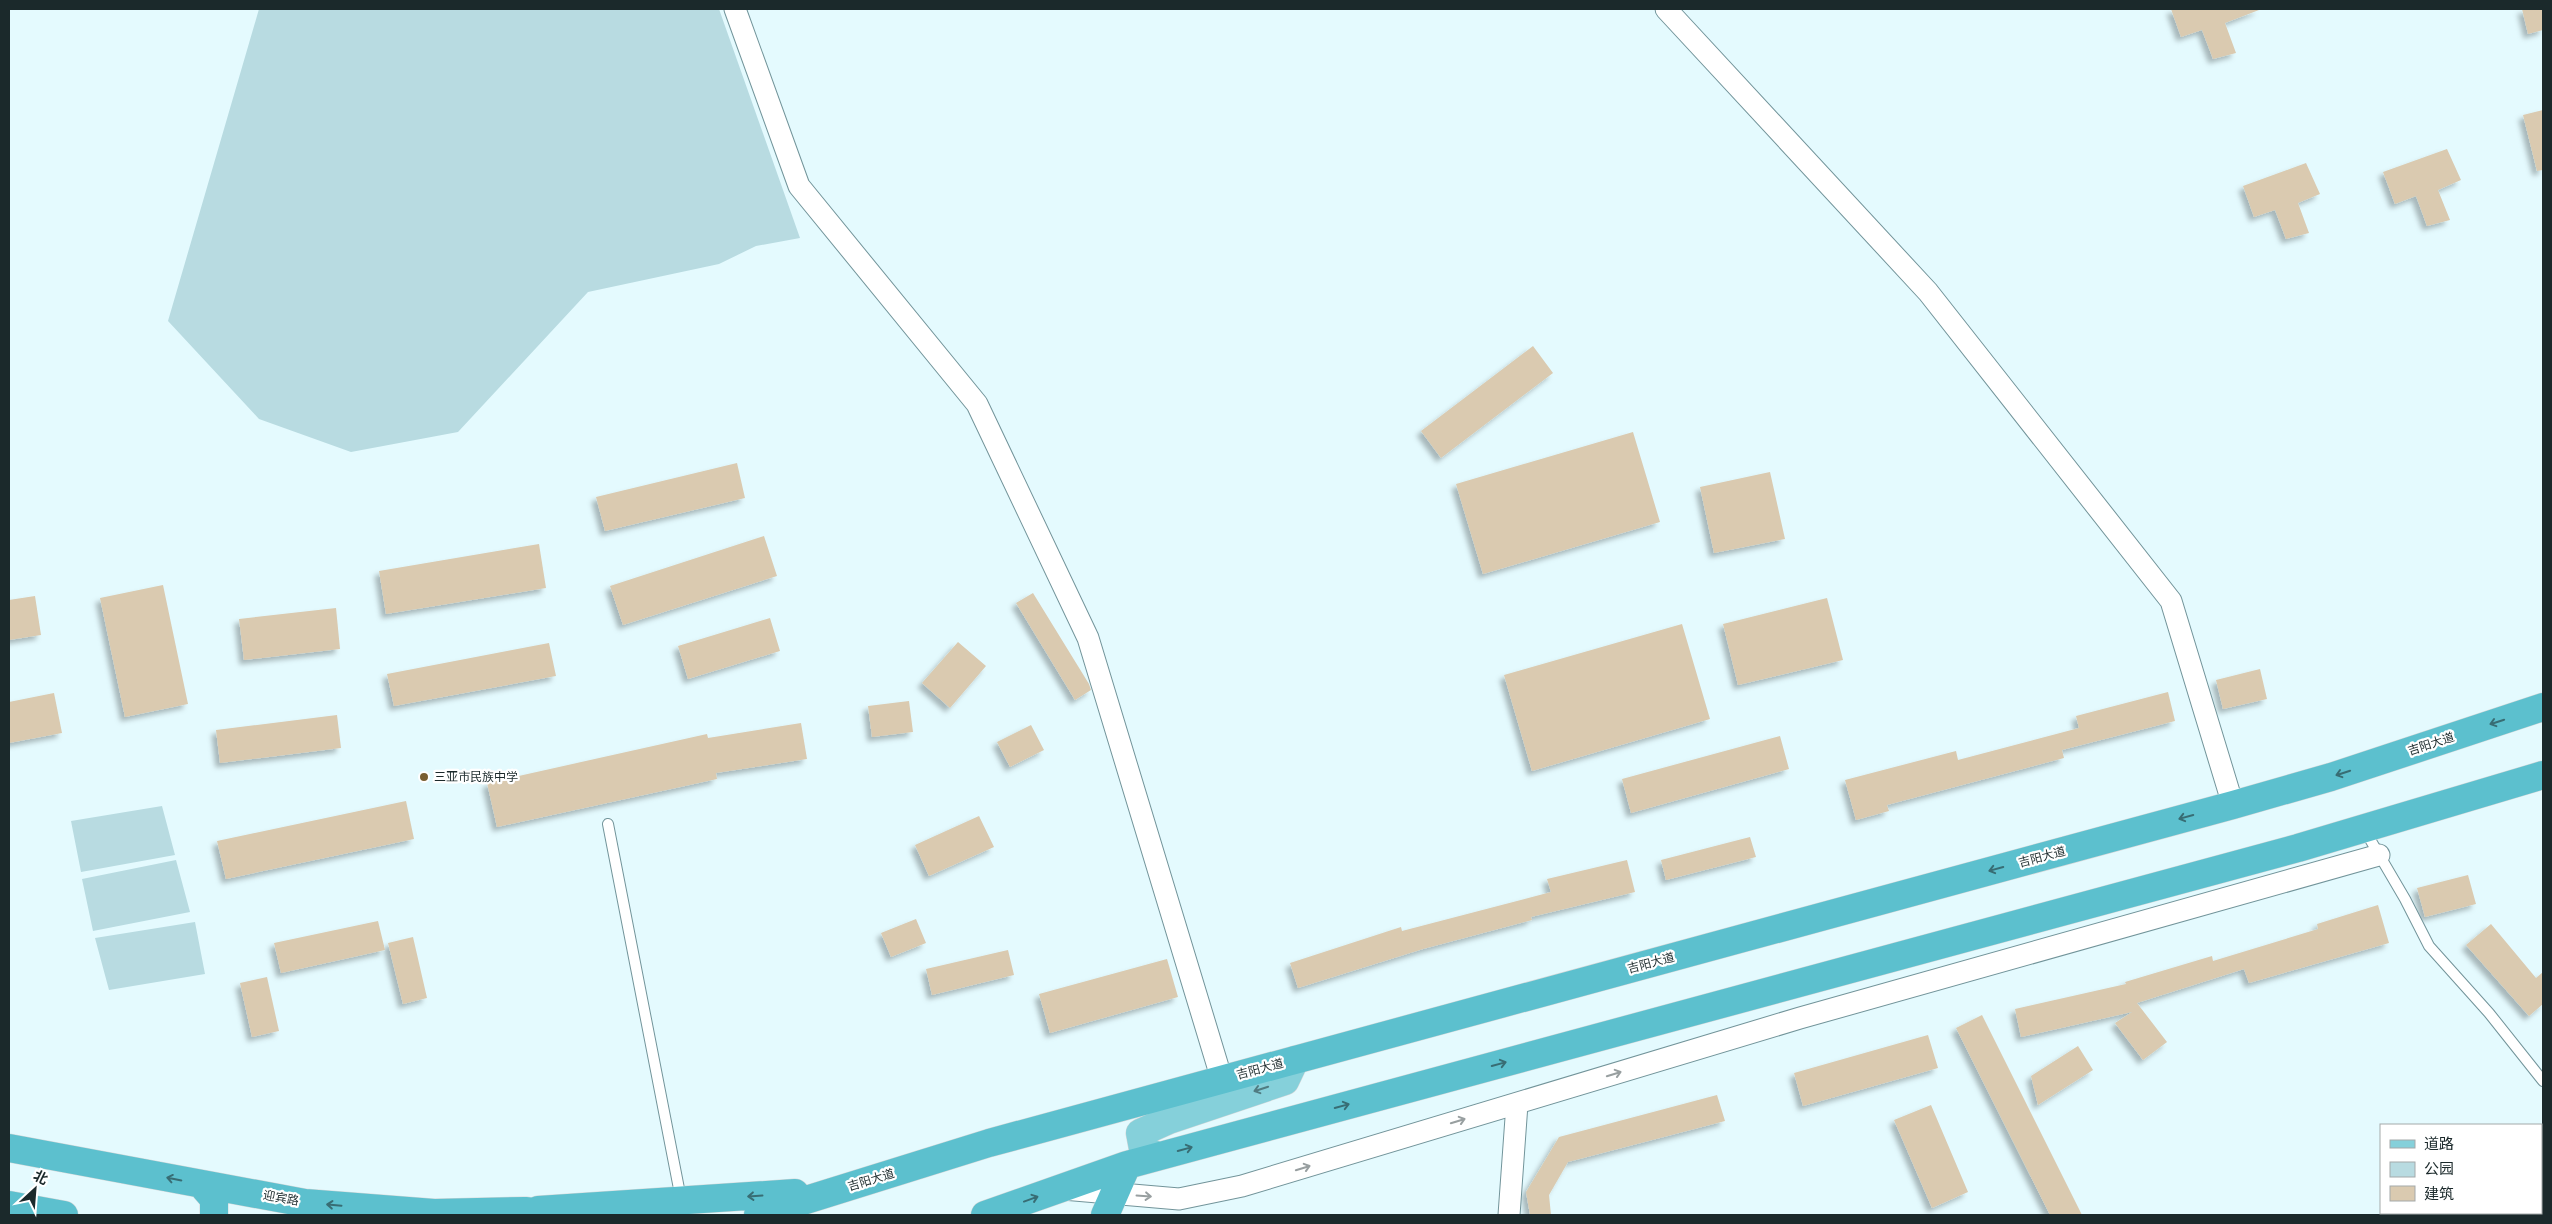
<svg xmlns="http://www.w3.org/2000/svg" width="2552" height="1224" font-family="Barlow,'Noto Sans SC',sans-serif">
<defs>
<filter id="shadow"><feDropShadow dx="-4.5" dy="4.5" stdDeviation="2.5" flood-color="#0004"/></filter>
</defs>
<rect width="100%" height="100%" fill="#e4fafe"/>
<!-- green -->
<path fill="#b8dbe1" d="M259,9H719L800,238L756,246L719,264L588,292L458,432L351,452L259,419L168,321Z
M162,806L175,855L81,872L71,821Z
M176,860L190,912L93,931L82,879Z
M195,922L205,974L109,990L95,938Z"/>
<!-- building -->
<path fill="#dacab0" filter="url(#shadow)" d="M2171,9H2259V10L2225,23L2236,53L2213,59L2202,30L2181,37Z
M2522,9H2543V30L2528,34Z
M2543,110V170L2537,171L2523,115Z
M2447,149L2461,180L2438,190L2450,220L2427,226L2416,196L2395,204L2383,172Z
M2306,163L2320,194L2298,203L2309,233L2286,239L2275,210L2254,217L2243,186Z
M1533,346L1553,373L1441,458L1421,431Z
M1633,432L1660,522L1483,574L1456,484Z
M737,463L745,498L605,531L596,497Z
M1770,472L1785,539L1714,553L1700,487Z
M764,536L777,576L623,625L610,586Z
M539,544L546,588L386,614L379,571Z
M163,585L188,704L125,717L100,598Z
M1033,593L1089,684L1091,690L1075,700L1016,603Z
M35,596L41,635L9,640V600Z
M1827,598L1843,660L1738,685L1723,624Z
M336,608L340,649L244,660L239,619Z
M770,618L780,651L688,679L678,646Z
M1682,624L1710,719L1532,771L1504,675Z
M958,642L986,666L950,708L922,683Z
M549,643L556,676L394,706L387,674Z
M2260,669L2267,699L2223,709L2216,680Z
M2168,692L2175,721L2062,750L2064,758L1887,805L1889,811L1856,820L1845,780L1956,751L1958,760L2079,728L2076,716Z
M54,693L62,733L9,743V702Z
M909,701L913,732L872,737L868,706Z
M337,715L341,748L220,763L216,730Z
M801,723L807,759L716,773L717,779L497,827L487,783L707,734L708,738Z
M1031,725L1044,750L1010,767L997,742Z
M1780,736L1789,769L1631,813L1622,779Z
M406,801L414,839L226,879L217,841Z
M979,816L994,847L929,876L915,845Z
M1750,837L1756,857L1666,880L1661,860Z
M1627,860L1635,892L1531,917L1532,920L1423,949L1298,988L1290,963L1401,927L1402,931L1551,892L1547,879Z
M2468,875L2476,904L2425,917L2417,888Z
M2378,905L2389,943L2249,983L2244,969L2137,1003L2167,1042L2143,1060L2115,1023L2132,1012L2021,1037L2015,1009L2126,984L2125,982L2212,956L2213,961L2318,929L2317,924Z
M916,919L926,943L891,957L881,933Z
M378,921L385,950L281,973L274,943Z
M2491,924L2536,978L2543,972V1004L2529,1016L2466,945Z
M413,937L427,998L403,1004L388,943Z
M1008,950L1014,975L932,995L926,969Z
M1167,959L1178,997L1050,1033L1039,994Z
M267,977L279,1031L252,1037L240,983Z
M1982,1015L2082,1215H2050L1956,1028Z
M1928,1035L1938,1068L1803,1106L1794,1073Z
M2078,1046L2093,1070L2038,1105L2031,1076Z
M1717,1095L1725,1121L1568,1162L1549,1195L1551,1215H1530L1526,1192L1559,1137Z
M1931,1105L1968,1192L1932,1208L1894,1120Z"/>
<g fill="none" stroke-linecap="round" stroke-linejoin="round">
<!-- service casing -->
<g stroke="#72949a" stroke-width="12">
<path id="service" d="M608,824L681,1199
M2364,829L2405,899L2429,946L2489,1013L2543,1081"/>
</g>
<!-- minor casing -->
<g stroke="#72949a" stroke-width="23">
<path id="minor" d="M735,9L799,186L977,404L1088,638L1222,1080
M1666,9L1928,292L2171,601L2233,805
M1063,1189L1179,1199L1242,1186L1800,1018L2379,855
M1509,1215L1517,1104"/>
</g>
<!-- primary casing -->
<g stroke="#d6d8d9" stroke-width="29">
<path id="primary" d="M1157,1156L1143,1149L1140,1133L1169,1120L1285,1081L1295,1060"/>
</g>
<!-- trunk casing -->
<g stroke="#d6d8d9" stroke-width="29">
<path id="trunk" d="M9,1148L305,1203L434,1213L525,1211L557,1215
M201,1184L214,1199V1215
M9,1205L64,1215
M538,1210L795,1193
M758,1215L989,1143L2233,805L2331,777L2543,707
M985,1215L1127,1165L2298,848L2543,775
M1105,1215L1127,1165"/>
</g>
<!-- service -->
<use href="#service" stroke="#fff" stroke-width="10"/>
<!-- minor -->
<use href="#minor" stroke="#fff" stroke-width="21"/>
<!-- primary -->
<use href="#primary" stroke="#85d0da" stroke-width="28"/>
<!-- trunk -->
<use href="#trunk" stroke="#5cc0ce" stroke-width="28"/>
</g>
<!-- one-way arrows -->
<defs><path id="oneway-shaft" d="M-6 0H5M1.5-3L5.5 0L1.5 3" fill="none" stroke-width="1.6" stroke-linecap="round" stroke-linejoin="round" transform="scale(1.25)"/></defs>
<g stroke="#386d74">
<use href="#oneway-shaft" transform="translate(2497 722) rotate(162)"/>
<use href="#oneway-shaft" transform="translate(2343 773) rotate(162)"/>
<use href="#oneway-shaft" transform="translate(2186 817) rotate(165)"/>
<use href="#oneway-shaft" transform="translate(1996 869) rotate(165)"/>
<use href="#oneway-shaft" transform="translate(1499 1064) rotate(-15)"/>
<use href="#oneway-shaft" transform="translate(1342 1106) rotate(-15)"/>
<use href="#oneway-shaft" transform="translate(1185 1149) rotate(-15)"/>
<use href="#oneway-shaft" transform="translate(174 1179) rotate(-169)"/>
<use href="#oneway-shaft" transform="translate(755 1196) rotate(176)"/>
<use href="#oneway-shaft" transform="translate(1031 1199) rotate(-20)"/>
<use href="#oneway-shaft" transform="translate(334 1205) rotate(-175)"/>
</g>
<g stroke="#989fa0">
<use href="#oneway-shaft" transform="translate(1614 1074) rotate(-17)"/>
<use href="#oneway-shaft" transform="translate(1458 1121) rotate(-17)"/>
<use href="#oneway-shaft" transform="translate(1303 1168) rotate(-17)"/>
<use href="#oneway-shaft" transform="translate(1144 1196) rotate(4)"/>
</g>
<use stroke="#507c82" href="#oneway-shaft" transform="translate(1261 1089) rotate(162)"/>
<!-- markers -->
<circle fill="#785e30" stroke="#fff" stroke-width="2" cx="424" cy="777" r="5"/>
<g text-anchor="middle" stroke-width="4.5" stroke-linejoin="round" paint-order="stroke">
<!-- street labels -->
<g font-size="12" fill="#1b292b" stroke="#fff">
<text transform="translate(2431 744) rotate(-18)" y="4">吉阳大道</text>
<text transform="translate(2042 857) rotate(-15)" y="4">吉阳大道</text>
<text transform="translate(1651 963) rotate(-15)" y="4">吉阳大道</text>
<text transform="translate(1260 1069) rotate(-15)" y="4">吉阳大道</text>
<text transform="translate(871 1180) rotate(-17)" y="4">吉阳大道</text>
<text transform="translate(281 1198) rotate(10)" y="4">迎宾路</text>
</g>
<!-- poi labels -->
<g font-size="12" fill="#1b292b" stroke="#fff" text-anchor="start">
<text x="434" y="781">三亚市民族中学</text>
</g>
</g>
<!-- border -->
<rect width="2552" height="1224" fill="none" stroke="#1b292b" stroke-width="20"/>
<!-- legend -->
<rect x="2380" y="1124" width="162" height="90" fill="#ffffff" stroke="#a4a9aa"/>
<rect x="2390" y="1140" width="25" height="8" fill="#85d0da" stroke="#a4a9aa"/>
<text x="2424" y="1149" font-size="15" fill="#1b292b">道路</text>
<rect x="2390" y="1162" width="25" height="15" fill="#b8dbe1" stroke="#a4a9aa"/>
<text x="2424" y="1174" font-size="15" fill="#1b292b">公园</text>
<rect x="2390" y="1186" width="25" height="15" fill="#dacab0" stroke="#a4a9aa"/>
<text x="2424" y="1199" font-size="15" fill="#1b292b">建筑</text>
<!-- north arrow -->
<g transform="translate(35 1189) rotate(26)" stroke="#ffffff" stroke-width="4" paint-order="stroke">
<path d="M0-4L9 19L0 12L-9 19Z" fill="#1b292b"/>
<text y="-8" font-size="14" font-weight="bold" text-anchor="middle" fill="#1b292b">北</text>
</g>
</svg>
